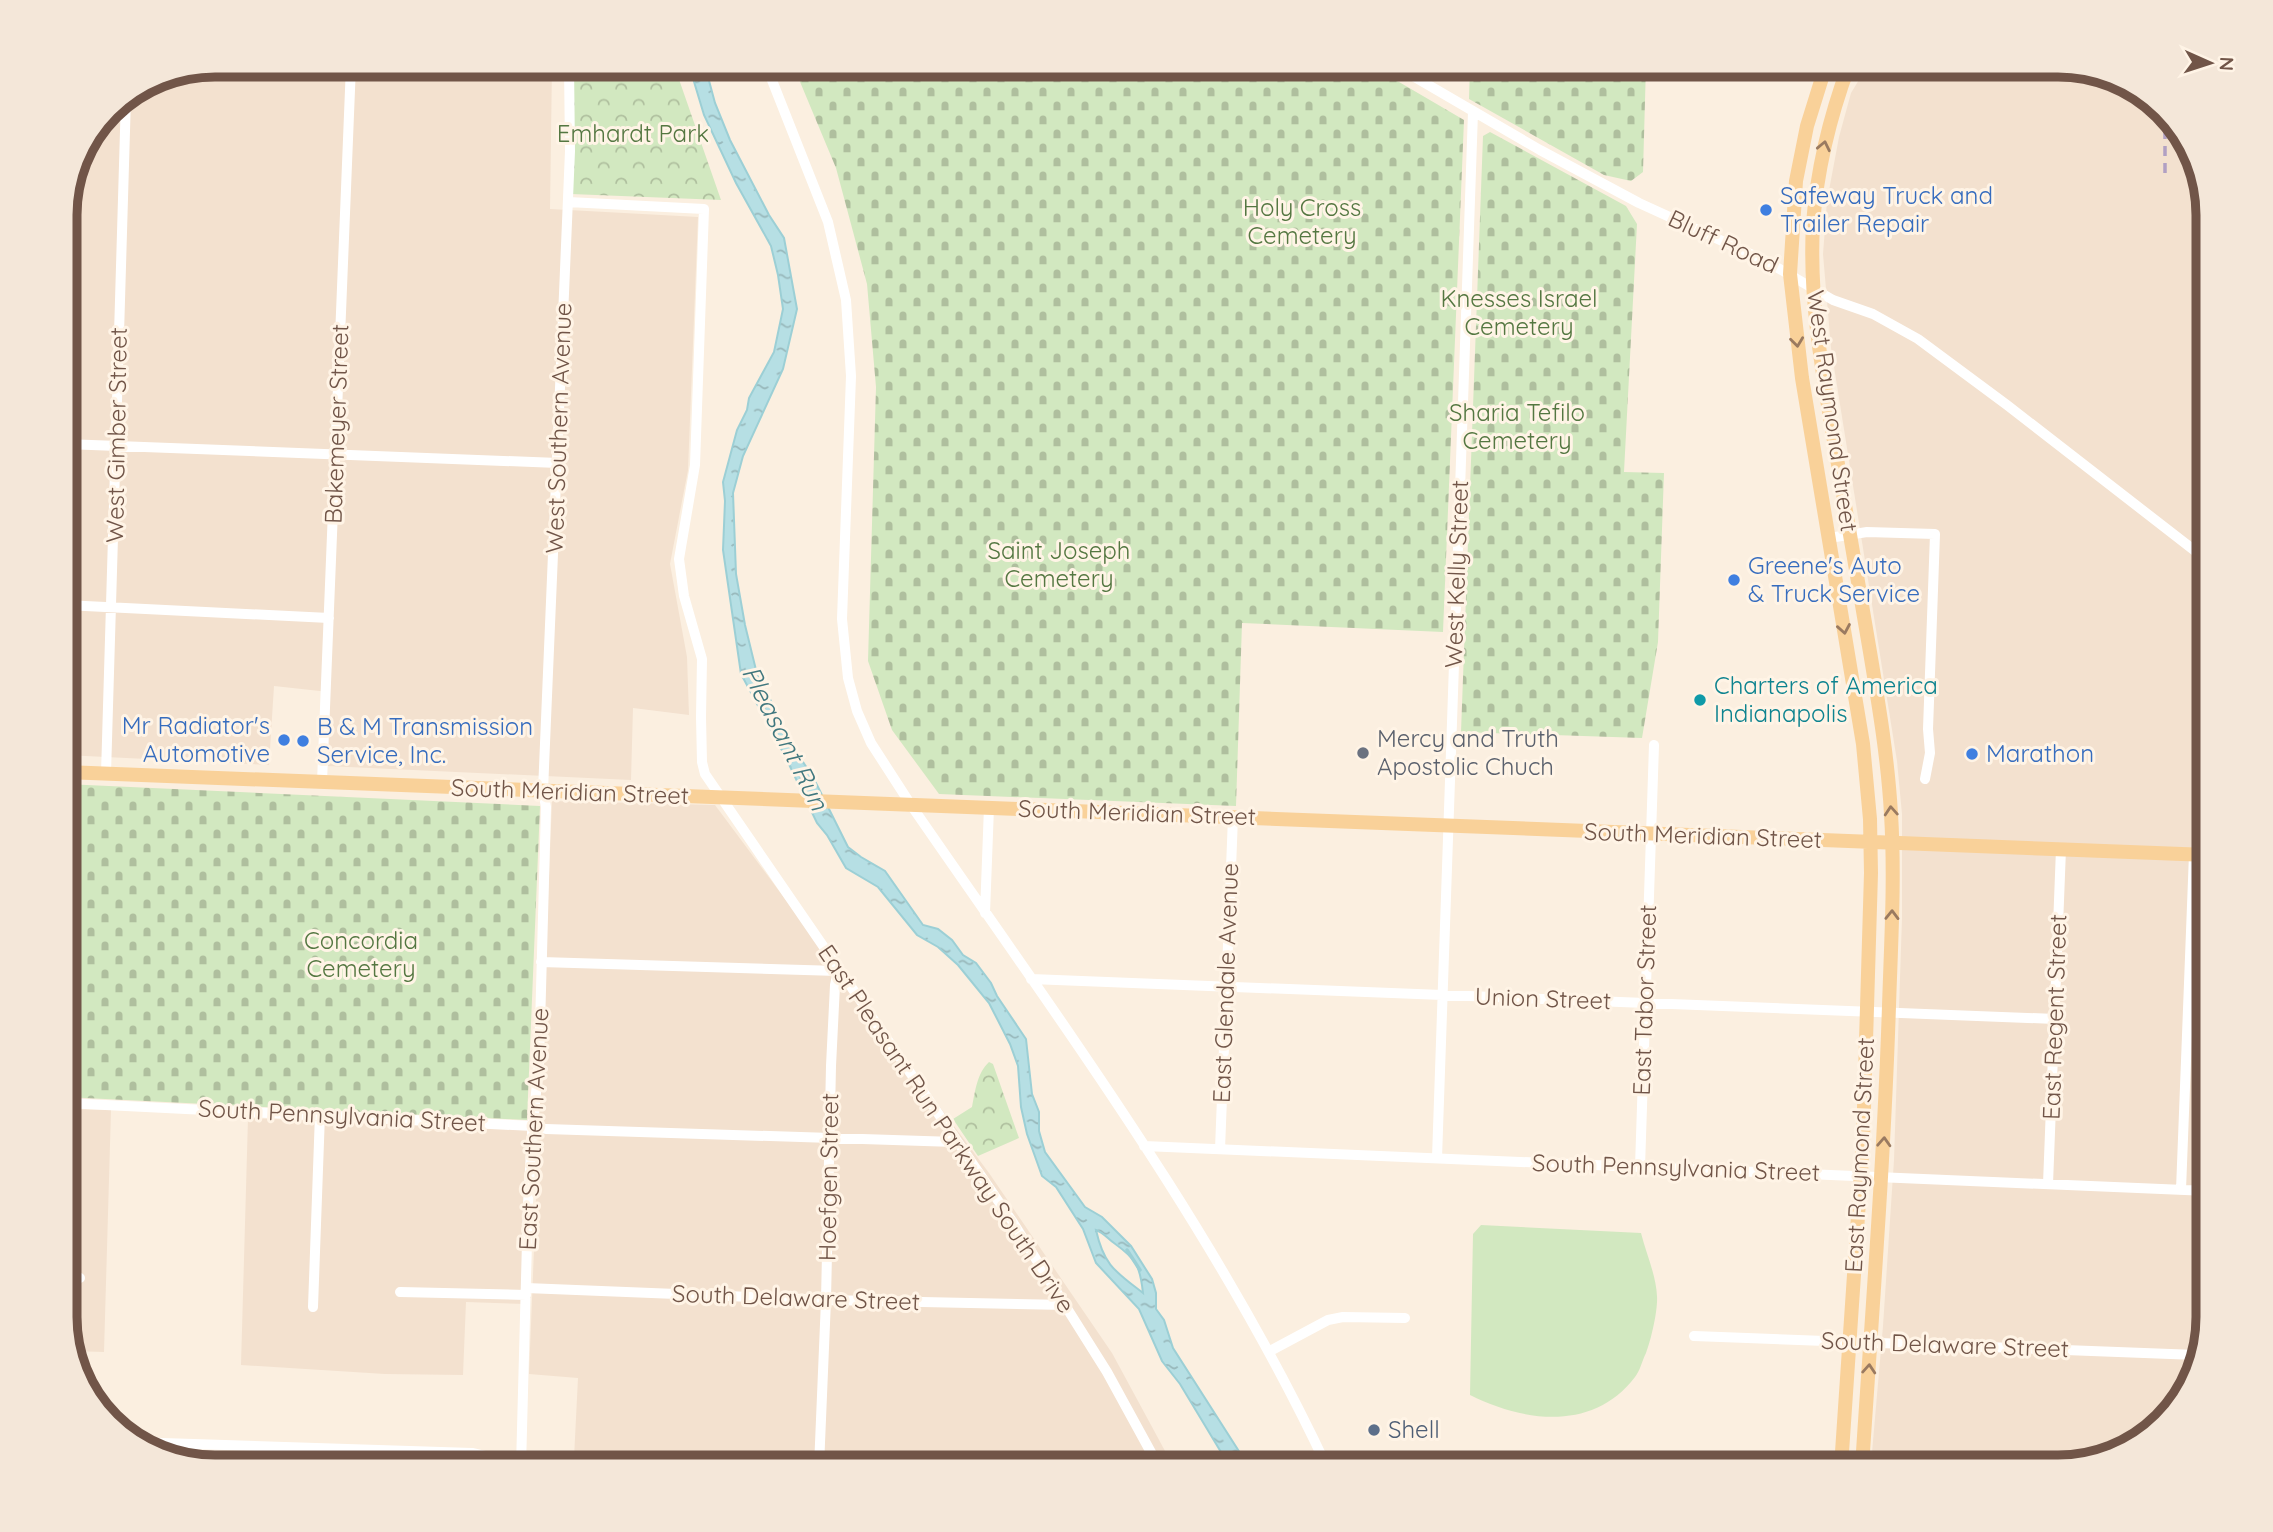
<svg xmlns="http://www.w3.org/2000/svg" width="2273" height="1532" font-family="Quicksand,sans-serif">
<defs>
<pattern id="cemetery-stones" width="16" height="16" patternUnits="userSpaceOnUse" patternTransform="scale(1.75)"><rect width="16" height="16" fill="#d2e8c0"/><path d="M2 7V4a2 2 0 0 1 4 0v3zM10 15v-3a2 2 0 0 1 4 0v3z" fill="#afbf9e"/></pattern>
<pattern id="park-crowns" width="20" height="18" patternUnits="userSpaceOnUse" patternTransform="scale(1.75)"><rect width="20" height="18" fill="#d2e8c0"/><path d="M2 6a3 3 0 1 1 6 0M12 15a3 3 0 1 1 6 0" fill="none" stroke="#afbf9e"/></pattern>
<pattern id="water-ripples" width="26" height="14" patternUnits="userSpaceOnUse" patternTransform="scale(1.75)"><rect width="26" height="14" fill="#b6dfe4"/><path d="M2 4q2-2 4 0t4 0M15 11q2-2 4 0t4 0" fill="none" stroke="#98b8bb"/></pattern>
</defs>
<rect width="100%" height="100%" fill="#fbefe0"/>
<!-- residential -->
<path fill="#f3e1cf" d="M215,65H552L550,209L698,217L688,470L670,564L687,657L689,715L633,708L631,780L327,766L329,692L274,686L269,765L65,755V205L76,157L109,108L158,76Z
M1868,65H2058L2142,90L2188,140L2208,214V1318L2183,1401L2133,1447L2059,1467H1955L1871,1464L1883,1326L1894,1160L1902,918V814L1897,761L1831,348L1823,254L1827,201L1839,137L1851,93Z
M552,801L715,805L989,1173L1112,1353L1171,1462L574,1458L578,1378L529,1374Z
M65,1109L111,1110L104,1352L72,1351L65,1327Z
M248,1118L529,1130L526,1304L466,1302L463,1375L385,1374L241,1365Z"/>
<!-- cemetery -->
<path fill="url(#cemetery-stones)" d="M793,65H1370L1464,120L1443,632L1242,623L1236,806L939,794L892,730L868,661L876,387L867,284L836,168Z
M1470,65H1646L1643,172L1631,181L1604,175L1469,99Z
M1490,132L1626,206L1637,224L1624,472L1664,473L1658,642L1642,738L1461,732L1483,136Z
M65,784L540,806L527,1120L65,1097Z"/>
<!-- park -->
<path fill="url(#park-crowns)" d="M572,65H674L721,200L571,194Z
M989,1062L993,1064L1019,1138L978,1156L953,1119L972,1107C975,1092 977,1073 989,1062Z"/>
<!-- pitch -->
<path fill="#d2e8c0" d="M1481,1225L1641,1233C1646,1253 1656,1275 1657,1296C1658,1310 1651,1340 1646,1353C1642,1361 1640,1371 1635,1377C1593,1432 1524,1422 1470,1395L1473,1234Z"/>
<!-- water -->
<path fill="url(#water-ripples)" stroke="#9ccfd5" stroke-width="2" fill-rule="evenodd" d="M689,65H701L708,77L715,103L730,140L769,215L784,238L797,309L783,369L743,456L733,493L736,574L745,625L756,670L793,747L813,777L848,847L861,857L885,871L923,925L938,929L952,940L963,955L976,963L991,983L997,996L1026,1039L1032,1094L1039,1112V1131L1045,1152L1085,1207L1102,1217L1131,1246L1152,1279L1156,1293V1309L1164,1320L1173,1348L1249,1467H1230L1180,1384L1162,1361L1139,1309L1096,1263L1083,1229L1056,1187L1042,1176L1027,1134L1021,1107L1018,1066L1010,1044L989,1003L958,965L938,947L917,935L878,887L846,868L827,835L817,823L785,756L741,674L723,550L725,501L723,482L737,430L747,410L749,398L774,352L783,309L778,275L771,246L736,183L704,115ZM1096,1230C1104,1233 1107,1238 1114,1243C1136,1259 1140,1265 1143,1293C1116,1272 1104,1266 1096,1230Z"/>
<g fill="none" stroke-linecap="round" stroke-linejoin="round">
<!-- stream -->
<path stroke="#9ccfd5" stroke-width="3.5" d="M1127,1250L1140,1270"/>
<!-- minor -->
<path stroke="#fff" stroke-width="10" d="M766,65L828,222L846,300L851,376L842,619L848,678L857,711L871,743L911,805C1059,1020 1216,1230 1327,1467
M1394,65L1540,150L1639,203L1766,261L1833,300L1873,314L1918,339L2007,405L2208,561
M568,202L704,209L695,465L679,559L684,596L702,659L701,717L702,762L705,774L1012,1221L1107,1372L1159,1467
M65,444L558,463
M1829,538L1867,532L1935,534L1928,729L1930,753L1925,779
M65,605L329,618
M106,774L126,97
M322,782L351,65
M985,913L989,807
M541,962L838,971L835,985L831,1066L826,1300L819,1467
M1031,979L2055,1019
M65,1103L533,1126L546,1129L955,1142
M1144,1146L2208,1191
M1220,1149L1233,817
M1437,1158L1473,112
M1640,1167L1654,745
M2048,1184L2061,849
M2181,1190L2194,854
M65,1278H80
M526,1288L826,1300L1066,1305
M400,1292L526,1295
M313,1307L320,1114
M1694,1336L2197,1355
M1270,1351L1328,1320L1343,1317L1405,1318
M131,1442L472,1453L512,1462
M381,1451L384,1467
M521,1467L528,1204L532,1133L539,1063L546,807L543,791L570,151L569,65"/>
<!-- major -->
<path stroke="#f9d199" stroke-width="14" d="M1826,65L1807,126L1796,181L1790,274L1802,378L1863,744L1870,819L1871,873L1863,1142L1841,1467
M1849,65C1830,116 1817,169 1813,224C1809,295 1821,365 1833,435C1845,508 1858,580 1870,652C1879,706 1888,760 1891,814C1895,878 1891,943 1889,1006C1884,1160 1872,1313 1862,1467
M65,772L2208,855
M485,1467L521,1465L720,1467"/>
<!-- rail -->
<path stroke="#b1a0c3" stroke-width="3.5" stroke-dasharray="10 7" stroke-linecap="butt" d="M2165,173V116"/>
</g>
<!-- one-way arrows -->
<defs><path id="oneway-chevron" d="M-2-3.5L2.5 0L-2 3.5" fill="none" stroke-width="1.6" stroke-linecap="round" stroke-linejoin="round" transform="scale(1.75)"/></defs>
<g stroke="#9a7a60">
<use href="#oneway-chevron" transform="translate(1824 146) rotate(-78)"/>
<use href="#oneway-chevron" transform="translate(1797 342) rotate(83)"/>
<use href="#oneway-chevron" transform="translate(1844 629) rotate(80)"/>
<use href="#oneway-chevron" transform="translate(1891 811) rotate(-94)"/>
<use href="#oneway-chevron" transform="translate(1892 915) rotate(-89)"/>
<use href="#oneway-chevron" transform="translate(1884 1142) rotate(-87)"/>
<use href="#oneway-chevron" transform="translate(1869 1369) rotate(-86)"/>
</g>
<!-- markers -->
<g fill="#3f7fe0" stroke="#fff4e6" stroke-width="2.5">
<circle cx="1766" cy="210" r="7"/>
<circle cx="1734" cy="580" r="7"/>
<circle cx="284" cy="740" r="7"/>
<circle cx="303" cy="741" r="7"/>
<circle cx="1972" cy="754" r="7"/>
</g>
<circle fill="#0f9aa8" stroke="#fff4e6" stroke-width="2.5" cx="1700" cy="700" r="7"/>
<circle fill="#6b7280" stroke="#fff4e6" stroke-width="2.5" cx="1363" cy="753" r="7"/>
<circle fill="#5c6f8a" stroke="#fff4e6" stroke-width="2.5" cx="1374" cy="1430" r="7"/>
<g text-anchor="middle" stroke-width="6" stroke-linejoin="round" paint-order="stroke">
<!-- park labels -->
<g font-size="24" fill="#547741" stroke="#fff4e6">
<text x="633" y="142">Emhardt Park</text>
<text x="1302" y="216">Holy Cross<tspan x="1302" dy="28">Cemetery</tspan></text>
<text x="1519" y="307">Knesses Israel<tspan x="1519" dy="28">Cemetery</tspan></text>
<text x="1517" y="421">Sharia Tefilo<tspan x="1517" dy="28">Cemetery</tspan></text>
<text x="1059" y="559">Saint Joseph<tspan x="1059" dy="28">Cemetery</tspan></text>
<text x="361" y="949">Concordia<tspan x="361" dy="28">Cemetery</tspan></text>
</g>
<!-- shop labels -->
<g font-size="24" fill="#366cbe" stroke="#fff4e6" text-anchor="start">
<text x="1780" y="204">Safeway Truck and<tspan x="1780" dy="28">Trailer Repair</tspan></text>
<text x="1748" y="574">Greene's Auto<tspan x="1748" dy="28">&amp; Truck Service</tspan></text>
<text x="270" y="734" text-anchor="end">Mr Radiator's<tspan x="270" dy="28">Automotive</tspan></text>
<text x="317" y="735">B &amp; M Transmission<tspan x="317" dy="28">Service, Inc.</tspan></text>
<text x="1986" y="762">Marathon</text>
</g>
<!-- street labels -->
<g font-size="24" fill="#715548" stroke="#fff4e6">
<text transform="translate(1723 242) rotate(25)" y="8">Bluff Road</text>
<text transform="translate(1832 411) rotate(82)" y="8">West Raymond Street</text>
<text transform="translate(337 424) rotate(-88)" y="8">Bakemeyer Street</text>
<text transform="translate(559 428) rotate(-88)" y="8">West Southern Avenue</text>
<text transform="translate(117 435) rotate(-89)" y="8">West Gimber Street</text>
<text transform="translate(1457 574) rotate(-88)" y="8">West Kelly Street</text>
<text transform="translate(570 792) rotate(2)" y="8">South Meridian Street</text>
<text transform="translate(1137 813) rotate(2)" y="8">South Meridian Street</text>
<text transform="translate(1703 836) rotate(2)" y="8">South Meridian Street</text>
<text transform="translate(1226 983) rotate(-88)" y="8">East Glendale Avenue</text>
<text transform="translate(1543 999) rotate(2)" y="8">Union Street</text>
<text transform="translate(1645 1000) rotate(-88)" y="8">East Tabor Street</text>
<text transform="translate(2055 1017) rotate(-88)" y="8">East Regent Street</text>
<text transform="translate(342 1116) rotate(3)" y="8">South Pennsylvania Street</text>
<text transform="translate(534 1129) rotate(-87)" y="8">East Southern Avenue</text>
<text transform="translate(946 1129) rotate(56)" y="8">East Pleasant Run Parkway South Drive</text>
<text transform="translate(1860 1155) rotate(-87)" y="8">East Raymond Street</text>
<text transform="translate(1676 1168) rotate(2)" y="8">South Pennsylvania Street</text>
<text transform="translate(829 1177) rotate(-89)" y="8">Hoefgen Street</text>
<text transform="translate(796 1298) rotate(2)" y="8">South Delaware Street</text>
<text transform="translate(1945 1345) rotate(2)" y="8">South Delaware Street</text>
</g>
<!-- culture labels -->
<g font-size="24" fill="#0d838f" stroke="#fff4e6" text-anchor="start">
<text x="1714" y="694">Charters of America<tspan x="1714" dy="28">Indianapolis</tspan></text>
</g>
<!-- worship labels -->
<g font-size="24" fill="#5b616d" stroke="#fff4e6" text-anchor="start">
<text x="1377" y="747">Mercy and Truth<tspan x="1377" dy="28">Apostolic Chuch</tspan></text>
</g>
<!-- service labels -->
<g font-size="24" fill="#4e5e75" stroke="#fff4e6" text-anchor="start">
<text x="1388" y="1438">Shell</text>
</g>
<!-- water labels -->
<g font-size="26" font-style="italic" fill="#40777e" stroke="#fff4e6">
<text transform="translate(785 738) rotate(63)" y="9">Pleasant Run</text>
</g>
</g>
<!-- crop -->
<path d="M0 0H2273V1532H0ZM215 77H2058A138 138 0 0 1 2196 215V1317A138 138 0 0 1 2058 1455H215A138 138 0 0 1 77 1317V215A138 138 0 0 1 215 77Z" fill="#f4e7d9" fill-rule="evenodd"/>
<path fill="none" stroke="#715548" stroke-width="9" d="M215 77H2058A138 138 0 0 1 2196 215V1317A138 138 0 0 1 2058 1455H215A138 138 0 0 1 77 1317V215A138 138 0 0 1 215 77Z"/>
<!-- north arrow -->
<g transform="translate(2210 63) rotate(93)" stroke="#fff4e6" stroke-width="5" paint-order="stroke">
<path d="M0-5L12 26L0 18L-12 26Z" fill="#715548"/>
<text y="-10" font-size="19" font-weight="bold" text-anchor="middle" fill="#715548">N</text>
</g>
</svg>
